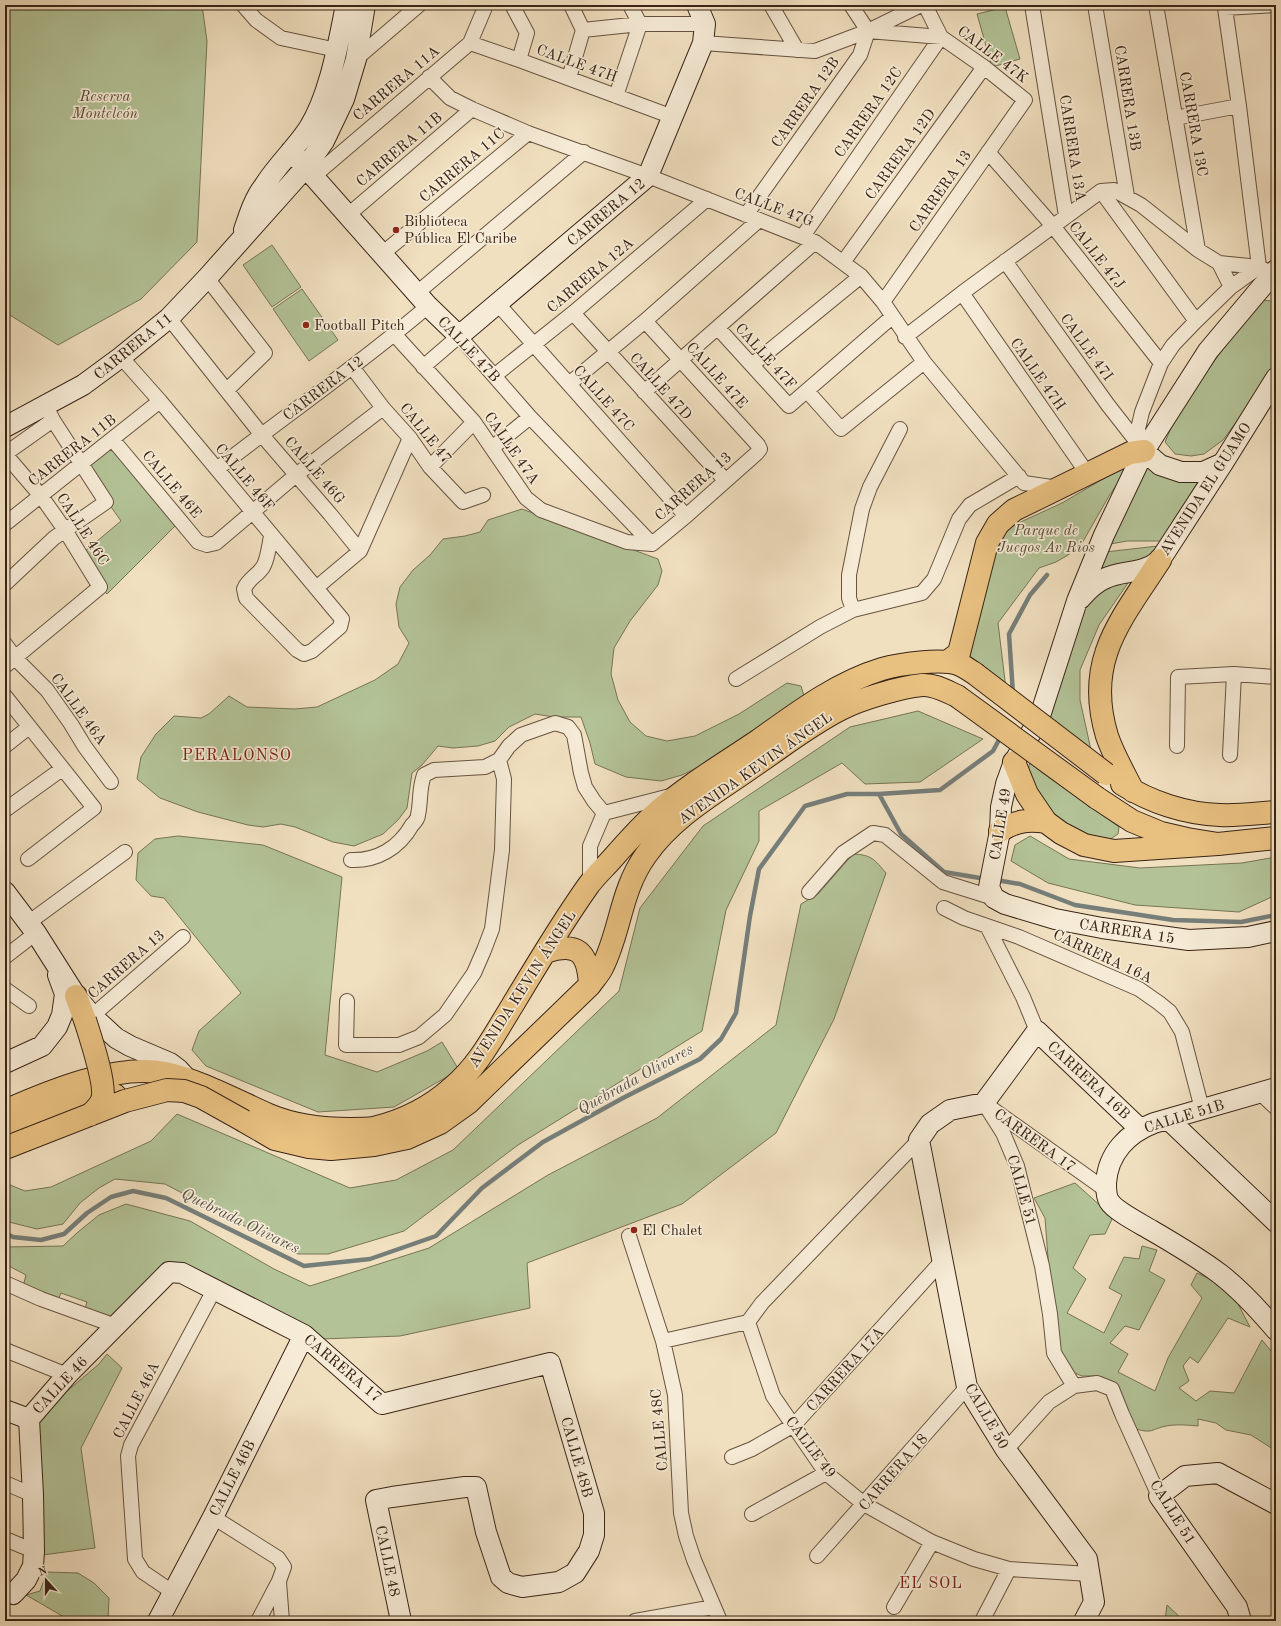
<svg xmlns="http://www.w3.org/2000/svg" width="1281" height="1626" font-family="'Old Standard TT',serif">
<rect width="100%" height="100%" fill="#f1e0c0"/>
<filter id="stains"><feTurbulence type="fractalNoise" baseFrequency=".005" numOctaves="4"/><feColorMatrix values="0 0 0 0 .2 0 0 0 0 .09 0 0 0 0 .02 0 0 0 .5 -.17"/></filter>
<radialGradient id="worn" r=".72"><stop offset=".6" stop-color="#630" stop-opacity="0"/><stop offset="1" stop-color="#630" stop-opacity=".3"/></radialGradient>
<!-- green -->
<path fill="#b3c397" stroke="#767456" d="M5,5H202L207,41L197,242L141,299L58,345L5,312Z
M1005,7L1020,59L992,67L977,14Z
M272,245L301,287L272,307L243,265Z
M302,289L338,340L309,361L273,309Z
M1264,300L1276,302V360L1261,389L1223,440L1204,454L1191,456L1175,454L1165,442C1177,411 1198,383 1218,356C1232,336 1246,316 1264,300Z
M115,446L178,523L107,594L78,557L121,521L90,477L89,463Z
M1132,462L1109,496L1081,545L1068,555L1056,562L1039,568L998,623L1006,689L964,650L985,556L1012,526L1062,503Z
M1146,462L1202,475L1162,541H1127L1105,545Z
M522,509L658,559L662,571L658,585L630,621L614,648L611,674L618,700L630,722L646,736L667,741L695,736L739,714L787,683L801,686L804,696L721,756L682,775L661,781L626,777L595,764L590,743L581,717H554L535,714L509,727L495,741L478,746L453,748L438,746L422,765L412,773L407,808L398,820L383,834L354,846L333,842L295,827L281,824L263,827L248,825L198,812L160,798L137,779L141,757L156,734L174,716L201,718L209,714L229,696L247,707L295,709L317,707L375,680L398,664L409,643L399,627L396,604L400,587L413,570L430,555L443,539L465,536L480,532L488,520Z
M1158,546L1151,558L1095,575L1105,552Z
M1116,583H1128L1099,625L1080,670V700L1091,750L1044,714L1073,633L1090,598Z
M918,711L983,739L920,782L865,784L842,763L759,811V841L726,910L702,1031L518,1145L404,1231L328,1254H298L165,1184L115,1179L99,1188L80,1203L63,1224L37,1229L5,1221V1183L25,1191L51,1187L151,1141L177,1114L350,1188L396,1180L453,1150L619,991L640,908L703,826L850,727Z
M1030,762L1040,771L1119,827L1118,834L1109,840L1083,833L1059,822L1027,775Z
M178,836L263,845L342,877L325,1055L377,1072L427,1051L442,1042L459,1070L394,1107L318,1112L206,1066L192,1050L199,1031L241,993L164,898L151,896L136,880L138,853L155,839Z
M1030,836L1069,859L1140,868L1242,863L1276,857V895L1239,912L1135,905L1048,883L1011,861L1015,845Z
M853,854C872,855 874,859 886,873L834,1019L776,1133L682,1204L527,1263L530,1308L400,1336L322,1339L179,1271L111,1324L83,1315L87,1302L61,1293L55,1307L21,1294L26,1275L5,1264V1247L63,1246L78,1232L99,1215L126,1204L190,1221L274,1269L310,1286L429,1248L548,1175L657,1118L776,1025L801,904L818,894Z
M1075,1183L1113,1217L1105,1234L1090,1235L1073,1268L1086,1279L1067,1313L1104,1333L1122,1295L1109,1288L1124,1257L1139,1259L1142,1246L1157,1250L1149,1271L1165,1280L1139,1330L1125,1326L1110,1343L1128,1354L1118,1372L1155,1391L1168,1358L1202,1298L1191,1285L1197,1273L1212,1280L1236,1300L1250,1327L1228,1318L1198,1363L1190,1357L1183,1366L1189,1381L1179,1388L1196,1401L1210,1391L1234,1393L1262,1340L1276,1357V1451L1251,1435L1226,1430L1216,1423L1198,1419V1426C1187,1425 1177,1424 1166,1426C1151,1429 1153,1434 1136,1429L1110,1381L1096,1376H1082L1070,1371L1058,1357L1050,1284L1045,1218L1034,1198Z
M107,1354L122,1368L81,1448L95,1548L43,1555L38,1421L66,1392L99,1364Z
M47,1572L78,1573L94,1583L109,1598L108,1621H71L26,1595L40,1591Z
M1167,1605L1184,1621H1165Z"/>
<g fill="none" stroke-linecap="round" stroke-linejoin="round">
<!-- stream -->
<path stroke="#767e7a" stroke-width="4.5" d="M1013,694L1009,634L1030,595L1047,575
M879,794L901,834L944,872L986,879
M996,880L1020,884L1075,905L1173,920L1241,922L1276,915
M5,1233L13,1237L41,1240L64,1234L87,1213L111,1197L133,1191L166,1198L304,1266L370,1259L436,1236L482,1188L543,1142L623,1098L700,1059L721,1039L736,1013L750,916L759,869L805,806L847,794H879L940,790L993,751L1001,736"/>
<!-- street casing -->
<g stroke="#675340" stroke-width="16">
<path id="street" d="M243,5L256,20L281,38L337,50
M512,5L527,33L519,60
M571,5L583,30
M630,5L640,24
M771,5L797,50
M851,5L868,31
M1032,5L1066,216
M1095,5L1127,196
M1156,5L1198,250
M583,30L640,24H705
M868,31L921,5
M470,43L519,60L673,117
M703,43L815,51L868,31L941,37L984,67L1025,100L883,302
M356,59L419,5
M429,77L450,98L472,109L528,133L648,176L815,242L861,276L883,302L924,362L1024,483L1058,488
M569,78L583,30
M616,96L640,24
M1175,118L1239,106
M988,152L1053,226L1161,363
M314,176L470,43L486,5
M1101,191L1196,321
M348,215L472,109
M746,215L860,55L868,31
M803,236L941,37L925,5
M382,254L528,133
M844,261L984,67
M1005,261L1108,405L1144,451
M1219,263L1231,287
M1259,267L1239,106L1225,8L1276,5
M207,278L265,353L227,390
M417,293L584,152
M962,293L1087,473
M497,303L686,516
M573,313L725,480
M169,318L261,434L330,514L360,551
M645,321L758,445L760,449L757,453L686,516L652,544
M718,328L789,406L892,317
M395,335L474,422L526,498L541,510L627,542L652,544
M905,337L962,293L1101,191L1114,190L1141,205L1198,250L1219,263L1259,267L1273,274
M121,357L160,401L342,619L340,627L312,651L304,654L297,650L246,598L244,589C248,579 257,576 263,567C268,559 269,545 271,536
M752,365L861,276
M352,367L383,408L410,438L430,467L463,502L483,495
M423,367L459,336L530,417L652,544
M494,376L573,313L707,199
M569,384L645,321L759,220
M807,391L841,429L924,362
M644,392L815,242
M113,440L198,542L207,545L216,543L296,475L383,408
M1142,446L1138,429L1142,412L1161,363L1173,345L1196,321L1231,287L1259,267
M492,448L530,417
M5,454L41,496L65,530L100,587L5,666
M5,454L53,420
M430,467L474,422
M217,469C287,414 361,364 428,306
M5,524L160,401
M5,584L54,538L106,502L53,420L46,406
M316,588L360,551L410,438
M853,610L849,598V575L862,509L870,487L900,429
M5,644L16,659L47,690L71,724L85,747L111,782
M736,679L820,627L853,610L922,593L934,579L959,519L970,505L1019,476
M5,696L94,808L28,859
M5,746L29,727
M1177,746L1178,677L1234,674L1276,677
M1230,755L1234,674
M5,810L62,769
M604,813L674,795
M351,860C377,861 399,848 412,825C415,822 418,818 418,815C421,801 419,788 424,775L434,770L485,767L499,760L509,746L521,735L555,723L568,727L574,735L581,773L585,787L594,801L604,813
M590,884V846L604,813
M809,892L843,853L873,833L885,835L943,882L994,898
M944,908L964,918L1019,937L1139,989L1159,1003L1170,1012L1182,1032L1202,1109
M28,923L125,852
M987,926L1023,997L1037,1031
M5,957L36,933
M5,989L29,1006
M347,1001L346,1045H399L419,1037L445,1015L474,973L484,950L492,929L502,850L504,779L499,760
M92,1016L183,937
M1260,1093L1276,1108
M984,1103L1003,1133L1017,1166L1042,1266L1050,1314L1054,1353L1074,1386
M991,1108L1106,1190
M629,1236L663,1341L675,1395L681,1513L686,1536L694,1560L720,1621
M5,1283L41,1299L116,1326
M748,1322L773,1396L826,1473L864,1504L932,1542L974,1559L1009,1569L1090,1574
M663,1341L748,1322L762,1303L919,1140
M5,1350L67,1375
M1006,1450L1049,1402L1074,1386L1097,1383L1112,1389L1122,1414L1159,1496
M732,1457L752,1449L794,1425L942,1261
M5,1483L33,1495
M752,1514L826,1473
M213,1517L278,1558L284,1567L279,1581L258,1621
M5,1539L34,1551
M817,1556L967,1387
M279,1582L282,1621
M174,1593L143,1572L135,1559L128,1456L131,1445L214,1290
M894,1607L932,1542
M635,1621L714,1607
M982,1621L1009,1569"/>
</g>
<!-- secondary casing -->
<g stroke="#392416" stroke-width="22">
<path id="secondary" d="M291,151L428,306L459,336L648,176L703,43L705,24L697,5
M244,230C249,215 254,199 264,186C277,165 296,148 309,128C330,94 338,44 346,5
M1276,270L1208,351L1144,451L1104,535L1077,601L1039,719L1014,762L1006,784L1001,807L1000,831L989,887L994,898L1005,904L1055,919L1102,928L1189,940L1248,937L1276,931
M5,427L83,385L121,357L169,318L207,278L306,167L324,141L344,99L356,59L365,5
M1144,451L1160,465L1181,472H1203L1223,463
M1080,599C1087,591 1094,583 1104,579C1123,569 1140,576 1160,560L1223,463L1276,378
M5,892L36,933L76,996L92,1016L116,1038L130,1046L170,1063L178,1069L189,1081
M5,1063L42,1046L57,1027L62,1015L65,994L58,975
M1276,1088L1154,1123C1128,1133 1108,1153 1106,1183C1106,1188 1106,1196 1109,1201C1115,1211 1141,1224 1151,1230C1175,1244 1199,1258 1220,1274C1242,1291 1259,1310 1276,1330
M1168,1119L1276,1222
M5,1410L29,1419
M5,1591L13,1594L26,1580L33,1566L34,1551L33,1495L29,1419L67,1375L169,1272L182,1273L304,1335L382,1404L550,1363L594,1513V1535L589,1551L575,1573L559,1582L522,1587L508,1583L501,1577L486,1532L476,1487H465L392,1497L376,1500L401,1621
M158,1621L213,1517L304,1335
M1084,1621L1094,1602L1087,1559L1006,1450L967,1387L919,1140L930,1124L950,1110L984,1103L1037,1031L1140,1129
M1241,1621L1237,1607L1159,1496L1185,1476L1218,1473L1276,1504"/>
</g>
<!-- primary casing -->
<g stroke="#392416" stroke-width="24">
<path id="primary" d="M947,662L959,653L987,543L998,524L1014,510L1130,453L1144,451
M1014,762L1027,794L1046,822L1061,833L1084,845L1114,851L1218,844
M1122,784C1150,802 1186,814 1220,815C1239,816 1258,813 1276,812
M1133,791C1124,773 1113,754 1107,736C1084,660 1121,620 1160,560
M1097,798L1132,821L1161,833L1187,839L1218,844L1276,838
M1000,831C1015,821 1028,819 1046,822
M545,952C577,942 588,951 590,985
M76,996L85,1020
M5,1111C48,1092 117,1063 165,1073C201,1081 235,1100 269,1115C295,1126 323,1129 351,1129C358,1129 367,1129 374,1128C403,1121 431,1107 453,1087C479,1065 494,1035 512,1006C536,966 561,924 588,886C595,876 604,868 612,859C626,843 641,826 657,812C688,785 725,763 759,740C797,713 836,683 882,669C899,664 942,658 958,664C964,666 969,670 974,673
M244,1121L275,1139L309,1147L331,1149L374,1145L407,1138L440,1123L468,1103L590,985C594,979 599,974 602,968C621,931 620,891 646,855C673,816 717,792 755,765C783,746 811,724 841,709C860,699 901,687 922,685C934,684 946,691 957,696
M5,1131L104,1097L115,1095"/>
</g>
<!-- street -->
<use href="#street" stroke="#f6ebd6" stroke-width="14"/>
<!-- secondary -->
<use href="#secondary" stroke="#f6ebd6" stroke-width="20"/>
<!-- primary -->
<use href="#primary" stroke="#e8c080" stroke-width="22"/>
<!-- primary-bridge casing -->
<g stroke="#392416" stroke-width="24" stroke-linecap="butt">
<path id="primary-bridge" d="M974,673L1106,774
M957,696L1097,798
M85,1020C90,1036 107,1086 102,1100C100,1106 94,1111 90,1115
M5,1148L125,1101L167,1090L184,1091L201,1097L244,1121"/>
</g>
<!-- primary-bridge -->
<use href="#primary-bridge" stroke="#e8c080" stroke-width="22"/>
</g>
<!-- markers -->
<g fill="#8f2418" stroke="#f6ebd6" stroke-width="1.5">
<circle cx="396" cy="230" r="4"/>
<circle cx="306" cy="325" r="4"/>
<circle cx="634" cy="1230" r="4"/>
</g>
<g text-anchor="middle" stroke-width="3.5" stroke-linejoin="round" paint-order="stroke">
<!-- street labels -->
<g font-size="15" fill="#392416" stroke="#f6ebd6">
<text transform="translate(993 54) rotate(37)" y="5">CALLE 47K</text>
<text transform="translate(577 63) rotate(20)" y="5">CALLE 47H</text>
<text transform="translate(396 83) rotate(-40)" y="5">CARRERA 11A</text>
<text transform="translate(1128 98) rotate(81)" y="5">CARRERA 13B</text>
<text transform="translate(805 102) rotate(-55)" y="5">CARRERA 12B</text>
<text transform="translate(868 112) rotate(-55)" y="5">CARRERA 12C</text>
<text transform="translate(1194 124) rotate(80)" y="5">CARRERA 13C</text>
<text transform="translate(1073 148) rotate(81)" y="5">CARRERA 13A</text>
<text transform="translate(399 149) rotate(-40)" y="5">CARRERA 11B</text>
<text transform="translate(900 154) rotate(-54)" y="5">CARRERA 12D</text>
<text transform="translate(462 165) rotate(-40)" y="5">CARRERA 11C</text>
<text transform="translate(940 191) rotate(-55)" y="5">CARRERA 13</text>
<text transform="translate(774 207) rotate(21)" y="5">CALLE 47G</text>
<text transform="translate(606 212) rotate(-40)" y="5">CARRERA 12</text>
<text transform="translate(1097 255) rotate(52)" y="5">CALLE 47J</text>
<text transform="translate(590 275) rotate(-40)" y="5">CARRERA 12A</text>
<text transform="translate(133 346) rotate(-39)" y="5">CARRERA 11</text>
<text transform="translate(1087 347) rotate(54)" y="5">CALLE 47I</text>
<text transform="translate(469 349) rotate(47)" y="5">CALLE 47B</text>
<text transform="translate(766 356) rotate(48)" y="5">CALLE 47F</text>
<text transform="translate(1038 374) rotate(55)" y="5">CALLE 47H</text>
<text transform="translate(717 375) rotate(48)" y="5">CALLE 47E</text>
<text transform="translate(661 386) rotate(48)" y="5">CALLE 47D</text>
<text transform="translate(323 388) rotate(-37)" y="5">CARRERA 12</text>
<text transform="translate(604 398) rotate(48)" y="5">CALLE 47C</text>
<text transform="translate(426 433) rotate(51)" y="5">CALLE 47</text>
<text transform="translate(512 448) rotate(55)" y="5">CALLE 47A</text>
<text transform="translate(72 450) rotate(-38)" y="5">CARRERA 11B</text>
<text transform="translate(315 470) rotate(49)" y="5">CALLE 46G</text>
<text transform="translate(245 477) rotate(50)" y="5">CALLE 46F</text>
<text transform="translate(172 484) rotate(50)" y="5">CALLE 46E</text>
<text transform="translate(693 486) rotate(-41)" y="5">CARRERA 13</text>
<text transform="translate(1205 489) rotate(-57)" y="5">AVENIDA EL GUAMO</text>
<text transform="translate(83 529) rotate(57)" y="5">CALLE 46C</text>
<text transform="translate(79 709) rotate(54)" y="5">CALLE 46A</text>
<text transform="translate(755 768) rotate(-35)" y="5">AVENIDA KEVIN ÁNGEL</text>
<text transform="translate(1000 824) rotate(-81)" y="5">CALLE 49</text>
<text transform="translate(1127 931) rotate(9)" y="5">CARRERA 15</text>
<text transform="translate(1103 956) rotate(25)" y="5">CARRERA 16A</text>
<text transform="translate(126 964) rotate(-41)" y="5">CARRERA 13</text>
<text transform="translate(522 989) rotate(-57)" y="5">AVENIDA KEVIN ÁNGEL</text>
<text transform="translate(1089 1080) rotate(43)" y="5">CARRERA 16B</text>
<text transform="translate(1184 1116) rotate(-17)" y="5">CALLE 51B</text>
<text transform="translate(1035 1140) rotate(36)" y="5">CARRERA 17</text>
<text transform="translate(1022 1190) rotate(74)" y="5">CALLE 51</text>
<text transform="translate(343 1368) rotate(40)" y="5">CARRERA 17</text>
<text transform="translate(845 1369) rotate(-48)" y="5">CARRERA 17A</text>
<text transform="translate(60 1385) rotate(-47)" y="5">CALLE 46</text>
<text transform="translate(136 1400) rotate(-63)" y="5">CALLE 46A</text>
<text transform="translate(987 1416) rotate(60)" y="5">CALLE 50</text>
<text transform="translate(659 1430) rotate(-95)" y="5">CALLE 48C</text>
<text transform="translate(811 1447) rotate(53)" y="5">CALLE 49</text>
<text transform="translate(577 1457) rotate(74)" y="5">CALLE 48B</text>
<text transform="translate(893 1472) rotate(-49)" y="5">CARRERA 18</text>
<text transform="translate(232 1478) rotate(-63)" y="5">CALLE 46B</text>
<text transform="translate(1173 1512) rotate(58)" y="5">CALLE 51</text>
<text transform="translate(388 1561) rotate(78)" y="5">CALLE 48</text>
</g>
<!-- park labels -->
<g font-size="15" font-style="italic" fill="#584c36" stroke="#f6ebd6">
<text x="105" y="101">Reserva<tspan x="105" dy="17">Monteleón</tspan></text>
<text x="1046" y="535">Parque de<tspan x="1046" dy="17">Juegos Av Rios</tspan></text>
</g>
<!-- poi labels -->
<g font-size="15" fill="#392416" stroke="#f6ebd6" text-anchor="start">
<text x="404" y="226">Biblioteca<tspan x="404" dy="17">Pública El Caribe</tspan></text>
<text x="314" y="330">Football Pitch</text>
<text x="642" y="1235">El Chalet</text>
</g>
<!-- neighbourhood labels -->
<g font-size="16" letter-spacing="1" fill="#7a1f14" stroke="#f6ebd6">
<text x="237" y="760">PERALONSO</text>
<text x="931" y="1588">EL SOL</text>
</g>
<!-- water labels -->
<g font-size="16" font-style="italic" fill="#585148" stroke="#f6ebd6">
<text transform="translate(635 1078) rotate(-29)" y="6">Quebrada Olivares</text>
<text transform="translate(241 1220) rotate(26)" y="6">Quebrada Olivares</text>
</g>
</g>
<!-- margin -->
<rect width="1281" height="1626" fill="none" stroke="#f1e0c0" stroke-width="20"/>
<rect x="6" y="6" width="1269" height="1614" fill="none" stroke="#392416" stroke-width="2"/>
<rect x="10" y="10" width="1261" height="1606" fill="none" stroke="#392416"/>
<!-- north arrow -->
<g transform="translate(46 1580) rotate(339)" stroke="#f6ebd6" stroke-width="3" paint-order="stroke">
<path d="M0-3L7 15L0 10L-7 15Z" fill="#392416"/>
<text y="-6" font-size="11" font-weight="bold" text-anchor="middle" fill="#392416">N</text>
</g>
<rect width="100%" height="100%" filter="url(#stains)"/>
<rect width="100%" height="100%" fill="url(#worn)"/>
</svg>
